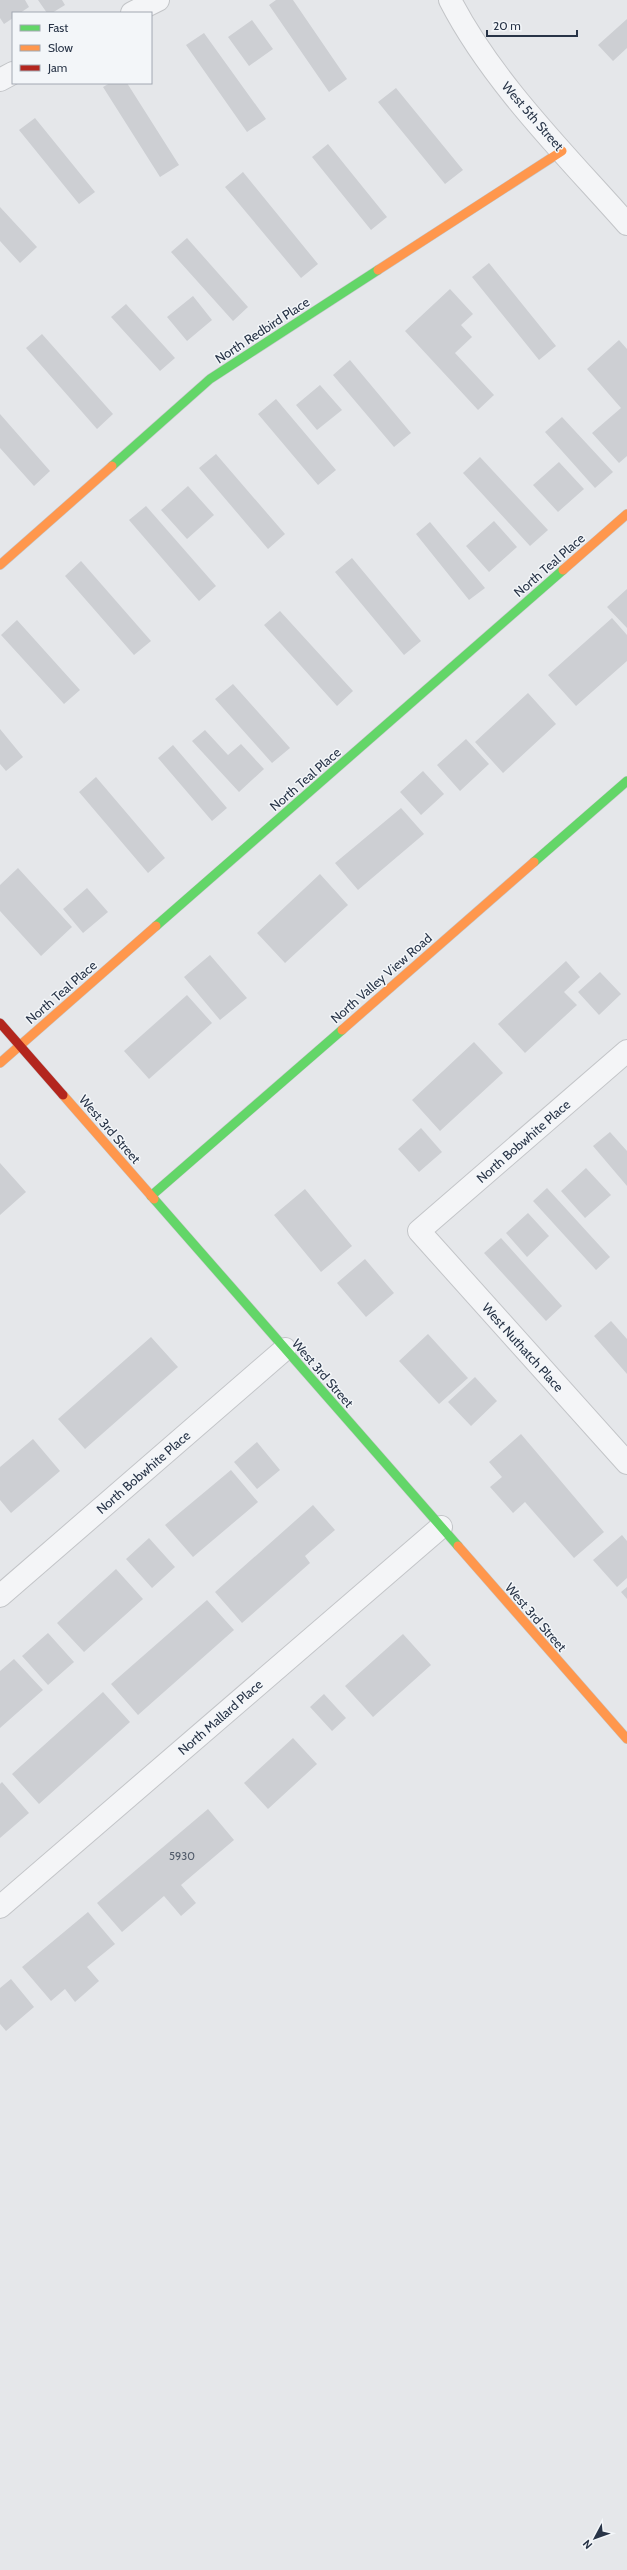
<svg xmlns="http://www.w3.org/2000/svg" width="627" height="2570" font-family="Cabin,sans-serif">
<rect width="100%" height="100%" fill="#e5e7ea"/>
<!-- building -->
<path fill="#cdcfd3" d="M0,0H25L29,7L20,13H13V18L4,24L0,18Z
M38,0H62L65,5L52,13H47Z
M276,0H293L347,79L329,92L269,5Z
M627,19V48L613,61L598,45Z
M252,20L273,49L249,66L228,37Z
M204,33L266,119L247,132L186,45Z
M110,83H127L179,165L160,177L103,87Z
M396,88L463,170L445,184L378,102Z
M35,118L95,192L79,204L19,130Z
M328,144L387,217L371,230L312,157Z
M243,172L318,264L301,278L225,187Z
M0,207L37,247L20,263L0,241Z
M187,238L248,307L233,321L171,252Z
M489,263L556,346L539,360L472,277Z
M450,289L473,314L461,325L472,337L455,353L494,395L478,410L405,331Z
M193,296L212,320L187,341L167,317Z
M126,304L175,358L160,371L111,317Z
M42,334L113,414L97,429L26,348Z
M619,340L627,349V456L619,463L592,433L621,408L587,369Z
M350,360L411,433L394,447L333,375Z
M320,385L342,410L317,430L296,405Z
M276,399L336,470L318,485L258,414Z
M0,414L50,471L34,486L0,448Z
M562,417L613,472L595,488L545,432Z
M216,454L285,534L268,549L199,468Z
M480,457L548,530L530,546L463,473Z
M559,462L584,489L558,512L533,485Z
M188,486L214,515L187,539L161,510Z
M146,506L216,586L199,601L129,520Z
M494,521L517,547L489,572L466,546Z
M430,522L485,588L469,600L416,534Z
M352,558L421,641L404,655L335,572Z
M81,561L151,641L134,655L65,576Z
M627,589V628L607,607Z
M280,611L353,691L337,706L264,625Z
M612,618L627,635V661L576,706L548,675Z
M17,620L80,690L64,704L1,635Z
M233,684L290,748L272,763L215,699Z
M528,693L556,724L503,773L475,742Z
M0,729L23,757L6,771L0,764Z
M205,730L228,755L241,744L264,769L239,792L192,741Z
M466,739L489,764L460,791L437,765Z
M173,745L227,808L212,821L158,758Z
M423,771L444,794L421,815L400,792Z
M96,777L165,858L148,873L79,792Z
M401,808L424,834L358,890L335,863Z
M18,868L72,927L41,956L0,911V885Z
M320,874L348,905L285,963L257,933Z
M87,888L108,912L83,933L63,909Z
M210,955L247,998L220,1020L184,977Z
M566,961L580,977L564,992L577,1005L525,1053L498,1024Z
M600,972L621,994L599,1015L578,992Z
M187,995L212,1023L149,1079L124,1051Z
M474,1042L503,1073L440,1131L412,1100Z
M421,1128L442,1152L419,1172L398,1149Z
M610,1132L627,1151V1186L593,1146Z
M0,1163L26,1192L0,1215Z
M586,1168L611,1195L585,1218L561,1191Z
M547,1188L610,1257L596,1270L533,1201Z
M305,1189L352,1246L321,1272L274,1215Z
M528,1213L549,1236L527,1257L506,1233Z
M501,1238L562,1306L546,1321L484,1253Z
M365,1259L394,1293L366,1317L337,1283Z
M611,1321L627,1339V1374L594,1336Z
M428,1334L468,1378L439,1404L399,1361Z
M151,1337L178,1367L85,1449L58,1419Z
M475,1377L497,1401L471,1426L448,1402Z
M521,1434L604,1532L574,1558L525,1502L513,1513L490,1487L502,1477L489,1462Z
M33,1439L60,1471L11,1513L0,1500V1467Z
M257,1442L280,1470L257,1489L234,1462Z
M231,1470L258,1502L193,1557L165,1525Z
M313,1505L335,1530L305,1556L310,1563L242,1623L215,1592Z
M622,1535L627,1541V1578L617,1587L593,1560Z
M149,1538L175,1567L152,1588L126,1559Z
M116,1569L143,1599L84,1652L57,1623Z
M627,1587V1599L621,1592Z
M207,1600L234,1630L138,1715L111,1684Z
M48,1633L74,1662L48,1685L22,1656Z
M403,1634L431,1665L373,1717L345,1686Z
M14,1659L43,1690L0,1728V1671Z
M103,1692L130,1722L39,1804L12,1774Z
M324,1694L346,1718L332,1731L310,1707Z
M293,1738L317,1764L268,1809L244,1783Z
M2,1782L29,1813L0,1838V1784Z
M208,1809L234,1840L181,1885L196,1903L181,1916L164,1896L122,1932L97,1903Z
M88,1912L115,1944L87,1967L99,1981L75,2002L65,1989L51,2001L22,1967Z
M11,1979L34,2007L6,2031L0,2024V1988Z"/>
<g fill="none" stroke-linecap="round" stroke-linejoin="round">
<!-- street casing -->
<g stroke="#c3c5c8" stroke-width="24">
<path id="street" d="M450,0C492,82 566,155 627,224
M132,13L158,0
M0,80L13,73
M627,1051L419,1231L627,1463
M0,1596L285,1349
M0,1907L441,1527"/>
</g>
<!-- fast casing -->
<g stroke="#c3c5c8" stroke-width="10">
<path id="fast" d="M112,466L210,379L378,270
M534,862L627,781
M156,926L563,570
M151,1196L342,1030
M154,1199L458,1546"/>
</g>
<!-- slow casing -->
<g stroke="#c3c5c8" stroke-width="10">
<path id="slow" d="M378,270L562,151
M0,565L112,466
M563,570L627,514
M342,1030L534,862
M0,1063L156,926
M63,1095L154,1199
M458,1546L627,1739"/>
</g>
<!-- jam casing -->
<g stroke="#c3c5c8" stroke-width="10">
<path id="jam" d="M0,1023L63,1095"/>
</g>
<!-- street -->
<use href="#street" stroke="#f4f5f7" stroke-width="22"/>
<!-- fast -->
<use href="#fast" stroke="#63d668" stroke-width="9"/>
<!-- slow -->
<use href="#slow" stroke="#ff974d" stroke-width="9"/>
<!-- jam -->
<use href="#jam" stroke="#b3261e" stroke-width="9"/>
</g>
<g text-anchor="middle" stroke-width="3" stroke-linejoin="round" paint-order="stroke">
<!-- number labels -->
<g font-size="11" fill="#525c6b">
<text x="182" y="1860">5930</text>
</g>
<!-- street labels -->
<g font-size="13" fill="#283447" stroke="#f3f6f9">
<text transform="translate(533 116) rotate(49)" y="5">West 5th Street</text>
<text transform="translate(262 330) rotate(-33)" y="5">North Redbird Place</text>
<text transform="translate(549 565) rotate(-41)" y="5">North Teal Place</text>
<text transform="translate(305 779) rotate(-41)" y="5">North Teal Place</text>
<text transform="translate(381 978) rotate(-41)" y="5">North Valley View Road</text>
<text transform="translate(61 992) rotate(-41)" y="5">North Teal Place</text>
<text transform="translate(110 1129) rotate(49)" y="5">West 3rd Street</text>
<text transform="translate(523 1141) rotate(-41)" y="5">North Bobwhite Place</text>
<text transform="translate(523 1347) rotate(48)" y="5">West Nuthatch Place</text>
<text transform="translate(323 1373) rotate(49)" y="5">West 3rd Street</text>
<text transform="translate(143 1472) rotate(-41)" y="5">North Bobwhite Place</text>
<text transform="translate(536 1617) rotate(49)" y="5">West 3rd Street</text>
<text transform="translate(220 1717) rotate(-41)" y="5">North Mallard Place</text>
</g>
</g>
<!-- legend -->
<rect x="12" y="12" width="140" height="72" fill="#f3f6f9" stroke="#a2a8b2"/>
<rect x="20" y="25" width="20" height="6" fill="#63d668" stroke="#a2a8b2"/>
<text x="48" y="32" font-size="12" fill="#283447">Fast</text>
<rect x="20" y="45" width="20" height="6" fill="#ff974d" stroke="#a2a8b2"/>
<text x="48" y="52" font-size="12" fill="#283447">Slow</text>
<rect x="20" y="65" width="20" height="6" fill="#b3261e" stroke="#a2a8b2"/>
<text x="48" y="72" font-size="12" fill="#283447">Jam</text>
<!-- north arrow -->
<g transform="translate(595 2538) rotate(229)" stroke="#f3f6f9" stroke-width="3" paint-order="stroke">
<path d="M0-3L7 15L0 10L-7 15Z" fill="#283447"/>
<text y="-6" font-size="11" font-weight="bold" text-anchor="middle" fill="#283447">N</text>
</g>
<!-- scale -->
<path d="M487 30v6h90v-6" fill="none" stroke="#283447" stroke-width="2"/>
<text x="493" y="30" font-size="12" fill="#283447" stroke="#f3f6f9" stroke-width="3" paint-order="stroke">20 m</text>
</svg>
